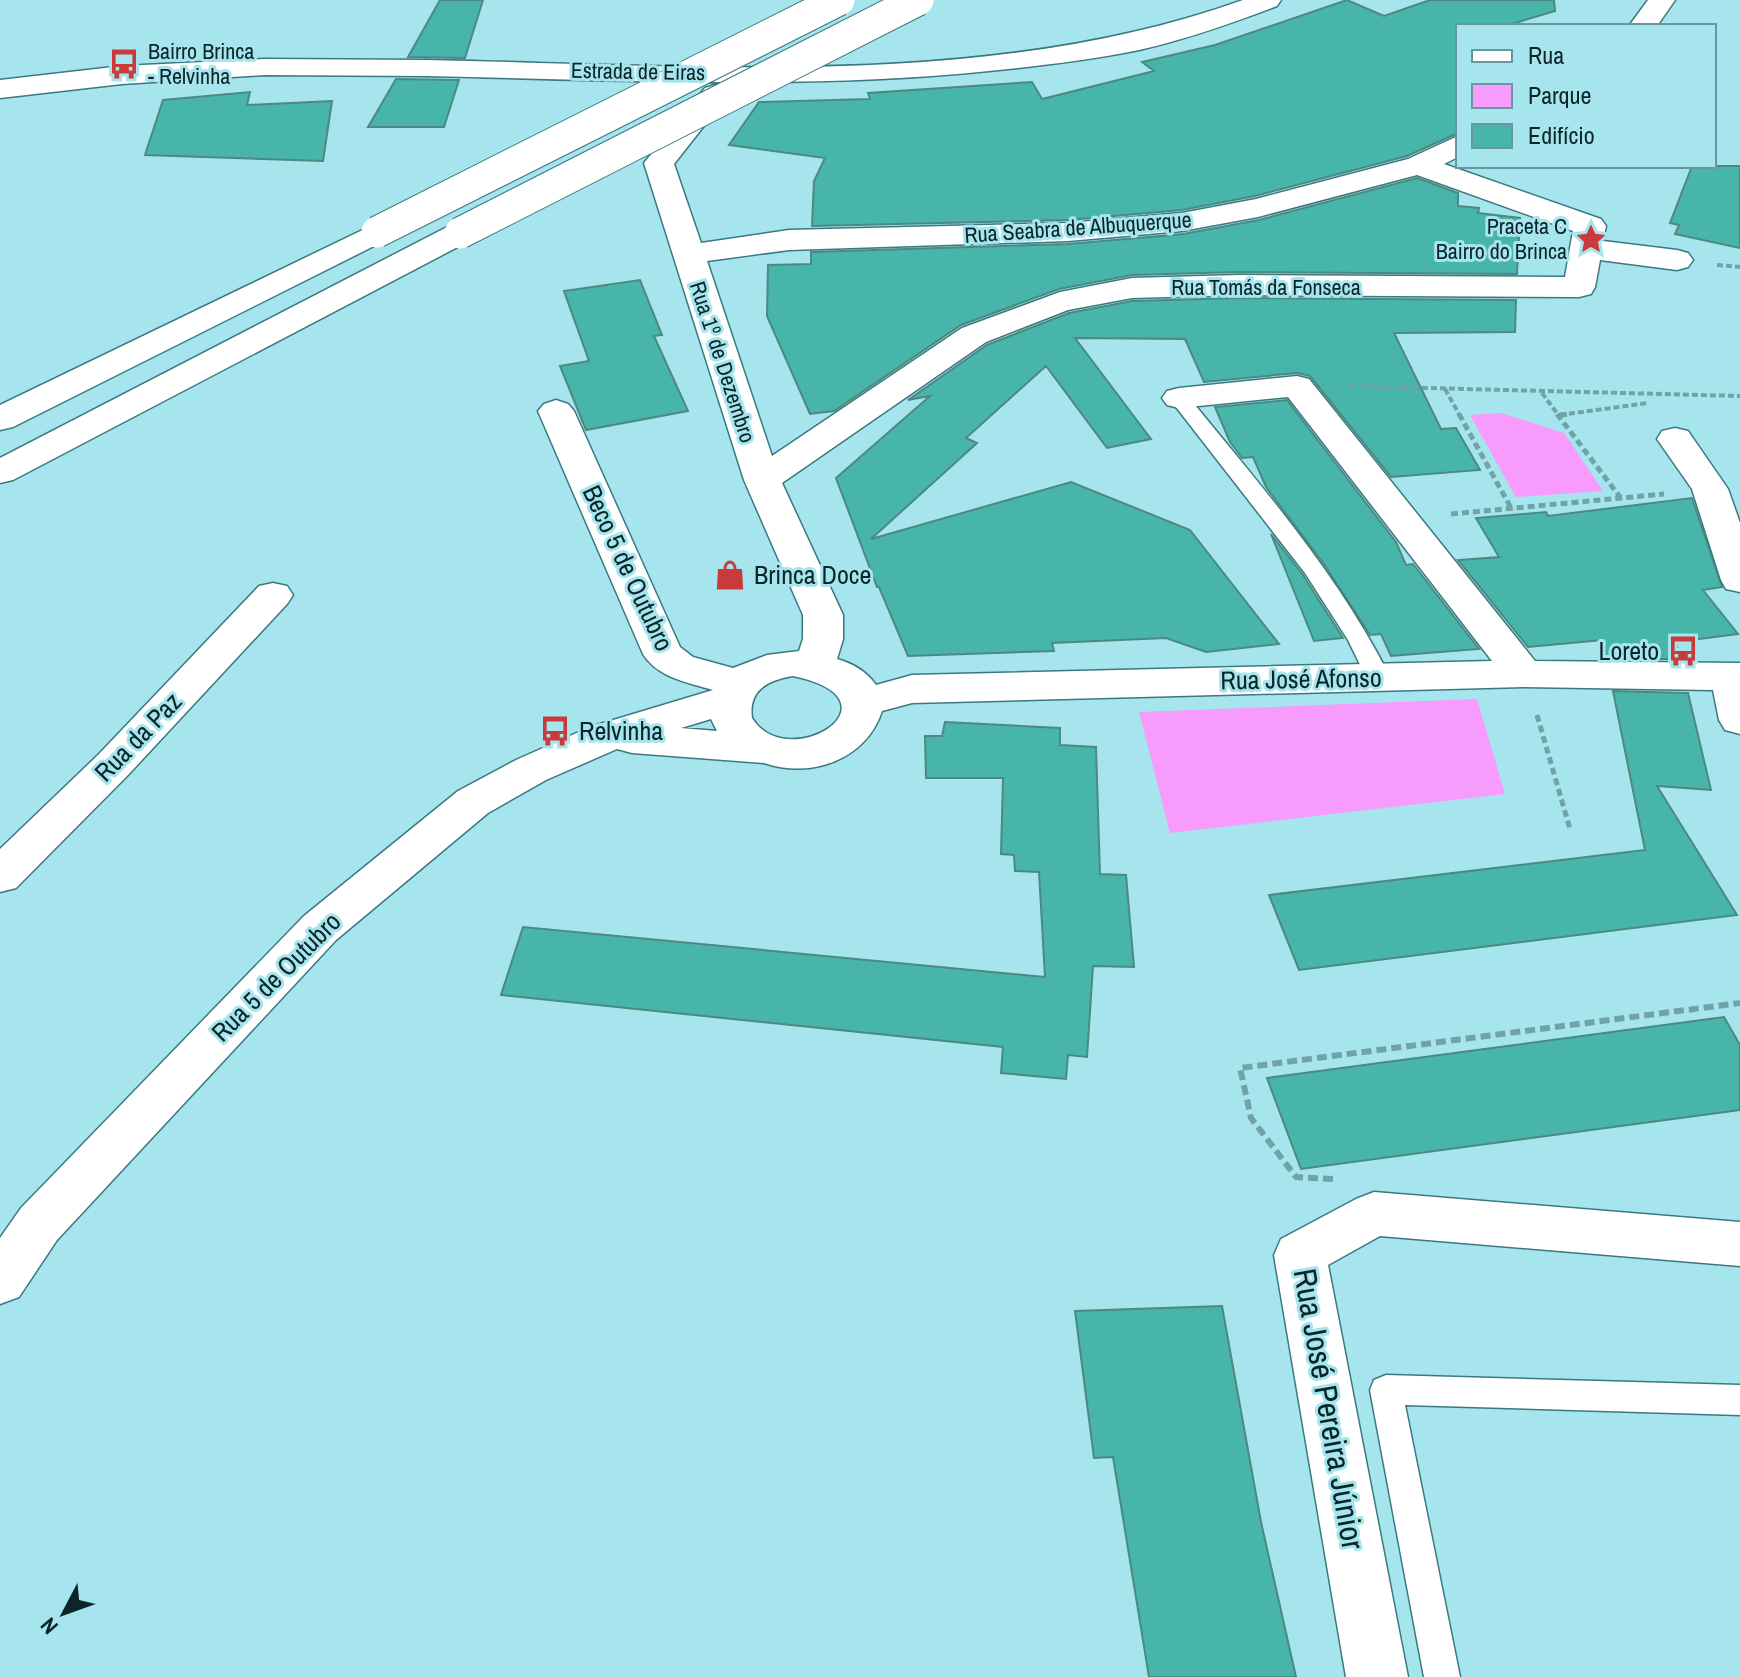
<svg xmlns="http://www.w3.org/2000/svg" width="1740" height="1677" font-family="'Archivo Narrow',sans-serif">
<rect width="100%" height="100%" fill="#a6e5ed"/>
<!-- green -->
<path fill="#f79cfc" d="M1501,413L1564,433L1603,491L1516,497L1470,415Z
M1477,699L1505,794L1170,833L1139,712Z"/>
<!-- building -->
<path fill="#47b5a9" stroke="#4c8982" stroke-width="2" d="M440,0H483L465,58L408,57Z
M1347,0L1384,16L1430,0H1554L1555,11L1505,26H1458V133L1407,156L1255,196L1182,210L1068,220L812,226L814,181L825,158L729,145L759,102L870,99L868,93L1032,82L1042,99L1154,71L1142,62L1215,45Z
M396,79L459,80L444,127H368Z
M250,92L247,105L332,101L323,161L145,155L163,100Z
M1692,166H1740V248L1675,234L1679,225L1670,223Z
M1417,178L1458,193V206L1479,208L1478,213L1520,218L1517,274L1239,272L1132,275L1059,289L961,325L834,411L810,414L767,316L768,265L811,264V252L1068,244L1183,234L1259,220Z
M640,280L662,335L654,336L688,411L586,430L560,366L589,361L564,291Z
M1239,298L1516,300L1515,332L1394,333L1441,429L1456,428L1480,470L1391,477L1310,376L1297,373L1204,382L1185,339L1075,338L1151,439L1107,448L1046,366L966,438L977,443L871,539L1071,482L1190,530L1279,644L1206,652L1166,638L1052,643L1054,651L908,656L879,587H877L836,478L930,396L908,400L987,345L1069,313L1132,301Z
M1287,400L1396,542L1406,565L1413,564L1479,649L1391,656L1381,634L1370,635L1324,564L1266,487L1253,457L1242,458L1230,442L1215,407Z
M1692,498L1722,587L1703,590L1738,634L1676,642L1680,659H1606L1603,640L1528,647L1458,560L1499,557L1476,518L1546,512L1548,516Z
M1271,534L1303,575L1343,638L1314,641Z
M1613,691L1688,693L1711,790L1657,786L1737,915L1299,970L1269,895L1645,850Z
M945,722L1060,728V745L1096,747L1100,874L1126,875L1134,967L1093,966L1087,1057L1068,1055L1066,1079L1001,1073L1003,1047L501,995L523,927L1045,977L1039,872L1015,871L1014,855L1001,854L1003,778H926L925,736H942Z
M1724,1017L1740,1045V1110L1301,1169L1267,1078Z
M1222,1306L1261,1522L1296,1677H1149L1113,1457L1094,1458L1075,1311Z"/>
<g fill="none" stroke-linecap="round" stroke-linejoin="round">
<!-- service casing -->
<g stroke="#3b7980" stroke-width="3">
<path id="service" d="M1179,392L1186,394C1260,485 1337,572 1390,677L1387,683H1369L1348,640L1305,573L1169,398Z
M1386,1375L1740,1385V1415L1405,1405L1460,1677H1424L1370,1390L1374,1380Z"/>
</g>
<!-- minor casing -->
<g stroke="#3b7980" stroke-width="3">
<path id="minor" d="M1243,0H1281L1277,6C1232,23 1187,39 1139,50C1090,60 1039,66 989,71C803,90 614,80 427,76L417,74L413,68L417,62L427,60C691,65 991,91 1243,0Z
M1648,0H1675L1657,26H1629Z
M715,85L725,88L729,94L674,164L701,243L789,230L1068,223L1182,213L1256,199L1408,159L1458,136V157L1444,164L1601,219L1606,226L1603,241L1677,250L1688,253L1693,260L1688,267L1677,270L1600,260L1595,287L1591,294L1579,297L1239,295L1132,298L1068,310L986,342L782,483L843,615V639L837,659C852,663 867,672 876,685L912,675L1492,661L1288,397L1179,408L1167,405L1162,398L1167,391L1179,388L1297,376L1309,379L1535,661L1740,663V734L1725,730L1719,720L1713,690L1524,687L912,703L882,711C866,760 811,779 764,763L632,753L617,749L546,780L488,813L336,940L57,1240L19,1297L0,1304V1238L21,1208L304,916L458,791L516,760L590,727L713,690C687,682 658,678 643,654L538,411L544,404L556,400L568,404L574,411L680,647L693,657L733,668L767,655L799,651L803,639V615L744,480L644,163L705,88ZM1417,175L1573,231L1565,277L1239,275L1132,278L1060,292L962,328L772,456L707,261L789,250L1068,241L1182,231L1258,217ZM793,676C908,700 788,776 752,718C748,690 768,680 793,676ZM711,719L717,731L681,728Z
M1675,428L1688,431L1728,489L1740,523V592L1726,589L1721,580L1692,489L1657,439L1662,431Z
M273,583L287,586L293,595L287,604L128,775L16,888L0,892V849L98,755L259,586Z
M1374,1192L1740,1222V1266L1380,1236L1328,1265L1408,1677H1346L1274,1255L1281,1239L1356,1199Z"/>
</g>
<!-- tertiary casing -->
<g stroke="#3b7980" stroke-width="3">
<path id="tertiary" d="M264,59L427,60L437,62L441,68L437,74L427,76L264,75L122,84L0,98V80L122,66Z"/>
</g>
<!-- trunk casing -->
<g stroke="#3b7980" stroke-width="3">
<path id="trunk" d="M377,223L388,225L393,232L388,239L13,427L0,430V405Z
M460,224L471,226L476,233L471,240L13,480L0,483V458L449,226Z"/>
</g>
<!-- path-far2 -->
<path stroke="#70a2a8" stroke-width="4" stroke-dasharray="6 3" stroke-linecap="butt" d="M1717,265L1740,267
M1350,386L1740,396
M1445,389L1460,416
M1542,393L1559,416
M1560,415L1648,403"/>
<!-- path-far1 -->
<path stroke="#70a2a8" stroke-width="5" stroke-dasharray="7 4" stroke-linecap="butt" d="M1459,414L1511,508
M1557,414L1620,497
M1560,415L1571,414
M1451,514L1664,494
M1537,715L1570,829"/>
<!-- path -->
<path stroke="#70a2a8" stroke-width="6" stroke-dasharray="10 5" stroke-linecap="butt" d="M1333,1179L1296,1177L1251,1118L1240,1068L1740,1003"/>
<!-- service -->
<use href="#service" fill="#fff" fill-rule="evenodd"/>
<!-- minor -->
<use href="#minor" fill="#fff" fill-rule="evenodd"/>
<!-- tertiary -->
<use href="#tertiary" fill="#fff" fill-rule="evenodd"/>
<!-- trunk -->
<use href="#trunk" fill="#fff" fill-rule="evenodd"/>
<!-- trunk-bridge casing -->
<g stroke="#3b7980" stroke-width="33" stroke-linecap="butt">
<path id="trunk-bridge" d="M377,232L839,0
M460,233L918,0"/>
</g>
<!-- trunk-bridge -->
<use href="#trunk-bridge" stroke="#fff" stroke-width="31"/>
</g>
<!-- icons -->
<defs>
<g id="bus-bare" transform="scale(2.4)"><path d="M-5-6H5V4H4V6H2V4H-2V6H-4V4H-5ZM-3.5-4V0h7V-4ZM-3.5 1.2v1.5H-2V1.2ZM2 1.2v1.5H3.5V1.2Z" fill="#c93b3a" stroke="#a6e5ed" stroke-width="2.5" paint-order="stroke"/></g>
<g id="sight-bare" transform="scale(2.4)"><path d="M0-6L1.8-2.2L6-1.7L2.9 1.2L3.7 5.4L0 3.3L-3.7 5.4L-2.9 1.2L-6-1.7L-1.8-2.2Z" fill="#c93b3a" stroke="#a6e5ed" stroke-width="2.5" paint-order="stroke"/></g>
<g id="shop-bare" transform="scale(2.4)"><path d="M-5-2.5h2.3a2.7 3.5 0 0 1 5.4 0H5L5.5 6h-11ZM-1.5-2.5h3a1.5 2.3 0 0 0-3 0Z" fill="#c93b3a" stroke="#a6e5ed" stroke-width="2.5" paint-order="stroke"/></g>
</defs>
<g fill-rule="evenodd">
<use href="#bus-bare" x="124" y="64"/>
<use href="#sight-bare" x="1591" y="239"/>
<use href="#shop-bare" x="730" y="575"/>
<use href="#bus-bare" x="1683" y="651"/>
<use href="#bus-bare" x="555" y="731"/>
</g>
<g text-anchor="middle" stroke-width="6" stroke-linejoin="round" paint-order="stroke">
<!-- far-poi labels -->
<g font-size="22" fill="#0b2528" stroke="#a6e5ed" text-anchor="start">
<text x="148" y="59">Bairro Brinca<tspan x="148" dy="25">- Relvinha</tspan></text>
<text x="1567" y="234" text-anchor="end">Praceta C<tspan x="1567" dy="25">Bairro do Brinca</tspan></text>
</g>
<!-- far-street labels -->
<g font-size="22" fill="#0b2528" stroke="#a6e5ed">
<text transform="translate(638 71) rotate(1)" y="8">Estrada de Eiras</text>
<text transform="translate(1078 227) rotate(-4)" y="8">Rua Seabra de Albuquerque</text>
<text x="1266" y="295">Rua Tomás da Fonseca</text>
<text transform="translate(723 362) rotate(72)" y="8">Rua 1º de Dezembro</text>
</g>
<!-- street labels -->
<g font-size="26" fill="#0b2528" stroke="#a6e5ed">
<text transform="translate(628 568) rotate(65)" y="9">Beco 5 de Outubro</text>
<text transform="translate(1301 679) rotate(-1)" y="9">Rua José Afonso</text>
<text transform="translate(138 737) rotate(-46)" y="9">Rua da Paz</text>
<text transform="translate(276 977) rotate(-45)" y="9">Rua 5 de Outubro</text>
</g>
<!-- poi labels -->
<g font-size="26" fill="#0b2528" stroke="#a6e5ed" text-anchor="start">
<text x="754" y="584">Brinca Doce</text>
<text x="1659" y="660" text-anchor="end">Loreto</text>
<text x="579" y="740">Relvinha</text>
</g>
<!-- near-street labels -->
<g font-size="32" fill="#0b2528" stroke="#a6e5ed">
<text transform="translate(1329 1409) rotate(80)" y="11">Rua José Pereira Júnior</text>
</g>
</g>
<!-- legend -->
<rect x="1456" y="24" width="260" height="144" fill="#a6e5ed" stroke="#68989e" stroke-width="2"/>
<rect x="1472" y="50" width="40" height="12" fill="#ffffff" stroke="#68989e" stroke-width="2"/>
<text x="1528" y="64" font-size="24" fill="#0b2528">Rua</text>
<rect x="1472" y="84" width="40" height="24" fill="#f79cfc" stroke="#68989e" stroke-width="2"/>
<text x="1528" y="104" font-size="24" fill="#0b2528">Parque</text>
<rect x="1472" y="124" width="40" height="24" fill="#47b5a9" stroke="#68989e" stroke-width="2"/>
<text x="1528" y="144" font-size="24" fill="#0b2528">Edifício</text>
<!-- north arrow -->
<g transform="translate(64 1613) rotate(229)" stroke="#a6e5ed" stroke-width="6" paint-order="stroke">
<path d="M0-6L14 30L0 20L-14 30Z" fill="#0b2528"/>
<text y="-12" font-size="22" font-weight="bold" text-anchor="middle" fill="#0b2528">N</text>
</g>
</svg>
